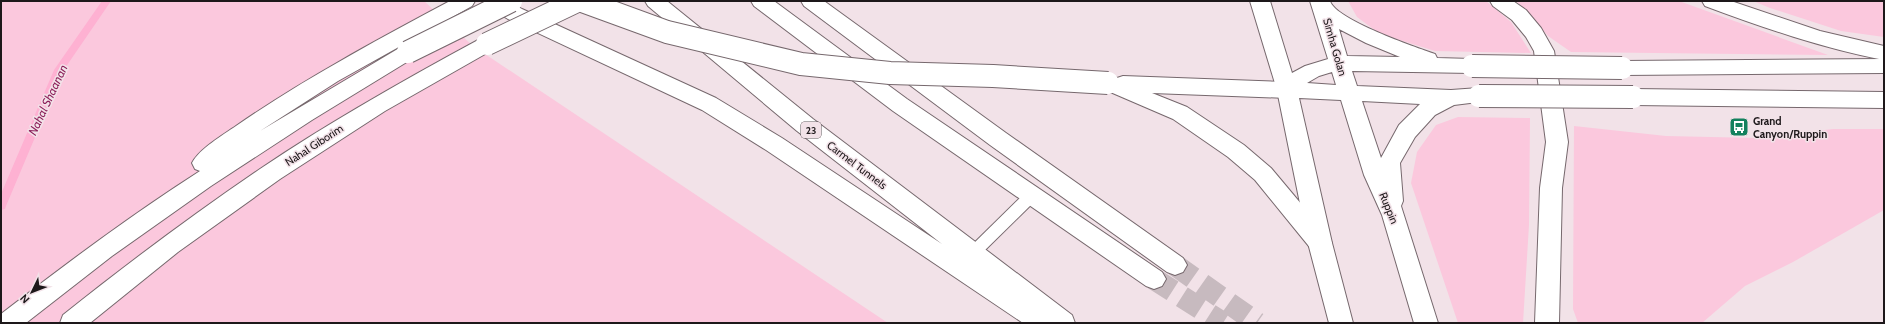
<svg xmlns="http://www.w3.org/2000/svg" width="1885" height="324" font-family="Cabin,sans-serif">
<rect width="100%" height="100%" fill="#f2e2e8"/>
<!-- green -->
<path fill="#fbc8dd" d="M1,1H424L473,46L888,323H1Z
M1348,1H1486L1511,22L1531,53L1435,51L1380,34L1357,17Z
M1516,1H1679L1828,55L1571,52L1548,36L1528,12Z
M1753,1H1884V37L1841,31L1770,8Z
M1458,117L1530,118L1529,225L1523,323H1458L1411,183L1417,152L1436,125Z
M1574,126L1666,136L1756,138L1833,129H1884V210L1793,262L1745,286L1702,323H1578L1573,309Z"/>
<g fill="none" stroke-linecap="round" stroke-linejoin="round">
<!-- stream -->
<path fill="#feb1d2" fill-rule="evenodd" d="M102,1H111L63,71L6,206L5,209L1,210V194L54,70Z"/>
<!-- highway-tunnel -->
<path stroke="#c7babf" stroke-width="22" stroke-dasharray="22 11" stroke-linecap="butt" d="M1175,265L1257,323
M1154,279L1223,323"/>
<!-- lane casing -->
<g stroke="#76686d" stroke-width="2">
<path id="lane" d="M1032,190L1037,191L1039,195L1037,199L978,257L973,259L968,257L966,253L968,249L1027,191Z"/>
</g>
<!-- secondary casing -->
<g stroke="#76686d" stroke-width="2">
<path id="secondary" d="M450,1H475L472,6L338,81L260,131L401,47L408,45L415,47L418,52L415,57L312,120L211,186L112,256L26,323H1V314C66,264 131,215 200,171L195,169L192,163C199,149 223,135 236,126C304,79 377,40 450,1Z
M1250,1H1270L1292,73L1305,66L1328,59L1310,1H1330C1336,20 1415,47 1435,54L1437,58L1472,59L1479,61L1482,66L1479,71L1472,73L1352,71L1357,86L1451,90L1479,88L1486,91L1489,96L1486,101L1454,105L1435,115L1415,137L1400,163L1403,201L1401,206L1438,323H1414L1382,215L1364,175L1341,100L1299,98L1332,243L1353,323H1329L1308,243L1277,90ZM1339,29L1366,43L1400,57L1347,56ZM1332,72L1336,85L1307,83L1319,76ZM1362,101L1420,104L1399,125L1381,158Z
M487,37L494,39L497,44L494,49L385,111L280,179L178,252L90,323H60L63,315C128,263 194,214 263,167C333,120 406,79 480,39Z
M1884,59V73L1622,75L1615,73L1612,68L1615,63L1622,61Z
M1633,89L1884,92V108L1633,105L1626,102L1623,97L1626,92Z"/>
</g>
<!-- highway casing -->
<g stroke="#76686d" stroke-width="2">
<path id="highway" d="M483,1H508L522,9L716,98L782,138L942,244L797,131L648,6L645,1H667L813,119L1072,315L1075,323H1023L766,150L702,110L508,19L486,6Z
M751,1H774L907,99L1162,272L1166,279L1162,286L1154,289L1146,286L893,111L754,6Z
M801,1H824L1006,133L1183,258L1187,265L1183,272L1175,275L1167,272L990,145L804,6Z
M1490,1H1513L1526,10L1541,28L1554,51L1568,142L1562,188L1559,323H1535L1540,188L1546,142L1534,51L1526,37L1512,20L1493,6Z
M1702,1H1731L1820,31L1884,46V60C1822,48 1764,28 1705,6Z
M1108,75L1117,78L1123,76L1287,82L1294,85L1297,90L1294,95L1287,98L1152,93L1187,107L1244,145L1271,168L1328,236L1332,243L1328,250L1320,253L1312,250L1255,180L1228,157L1173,119L1101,88L1098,83L1101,78Z"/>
</g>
<!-- lane -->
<use href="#lane" fill="#fff" fill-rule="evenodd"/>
<!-- secondary -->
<use href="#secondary" fill="#fff" fill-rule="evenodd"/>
<!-- highway -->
<use href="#highway" fill="#fff" fill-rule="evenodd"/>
<!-- secondary-bridge casing -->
<g stroke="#76686d" stroke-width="24" stroke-linecap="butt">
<path id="secondary-bridge" d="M487,44L577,1
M408,52L511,1
M1472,66L1622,68
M1479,96L1633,97"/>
</g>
<!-- highway-bridge casing -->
<g stroke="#76686d" stroke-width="24" stroke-linecap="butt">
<path id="highway-bridge" d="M582,1L667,32L801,64L890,73L993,76L1108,83"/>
</g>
<!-- secondary-bridge -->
<use href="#secondary-bridge" stroke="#fff" stroke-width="22"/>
<!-- highway-bridge -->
<use href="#highway-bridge" stroke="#fff" stroke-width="22"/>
</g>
<!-- icons -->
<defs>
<g id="bus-square" transform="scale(1)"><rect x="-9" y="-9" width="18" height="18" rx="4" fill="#13815d" stroke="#f2e2e8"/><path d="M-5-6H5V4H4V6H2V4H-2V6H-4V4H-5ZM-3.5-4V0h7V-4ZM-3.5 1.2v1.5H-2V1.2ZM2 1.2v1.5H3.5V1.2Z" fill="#fff"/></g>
</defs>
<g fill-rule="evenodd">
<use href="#bus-square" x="1739" y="127"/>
</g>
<g text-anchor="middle" stroke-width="3" stroke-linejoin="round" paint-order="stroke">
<!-- shield labels -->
<rect fill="#f2e2e8" stroke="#5d5558" stroke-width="1" x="801" y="122" width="20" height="16" rx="3"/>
<g font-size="10" font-weight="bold" fill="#1d181a">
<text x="811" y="134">23</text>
</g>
<!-- street labels -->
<g font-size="11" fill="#1d181a" stroke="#f2e2e8">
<text transform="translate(1335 47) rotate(74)" y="4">Simha Golan</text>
<text transform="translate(314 145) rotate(-33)" y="4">Nahal Giborim</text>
<text transform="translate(857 165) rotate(37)" y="4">Carmel Tunnels</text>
<text transform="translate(1389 208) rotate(68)" y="4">Ruppin</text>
</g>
<!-- poi labels -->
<g font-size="11" font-weight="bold" fill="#1d181a" stroke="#f2e2e8" text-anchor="start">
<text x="1753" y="125">Grand<tspan x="1753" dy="13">Canyon/Ruppin</tspan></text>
</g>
<!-- water labels -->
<g font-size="12" font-style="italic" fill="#8c1f5a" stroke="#f2e2e8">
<text transform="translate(48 100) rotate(-65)" y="4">Nahal Shaanan</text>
</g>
</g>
<!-- border -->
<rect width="1885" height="324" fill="none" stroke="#1d181a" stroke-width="4"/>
<!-- north arrow -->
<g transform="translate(32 292) rotate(227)" stroke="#f2e2e8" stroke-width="3" paint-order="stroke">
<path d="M0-3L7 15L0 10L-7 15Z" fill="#1d181a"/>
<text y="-6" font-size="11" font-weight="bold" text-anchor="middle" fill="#1d181a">N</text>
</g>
</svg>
